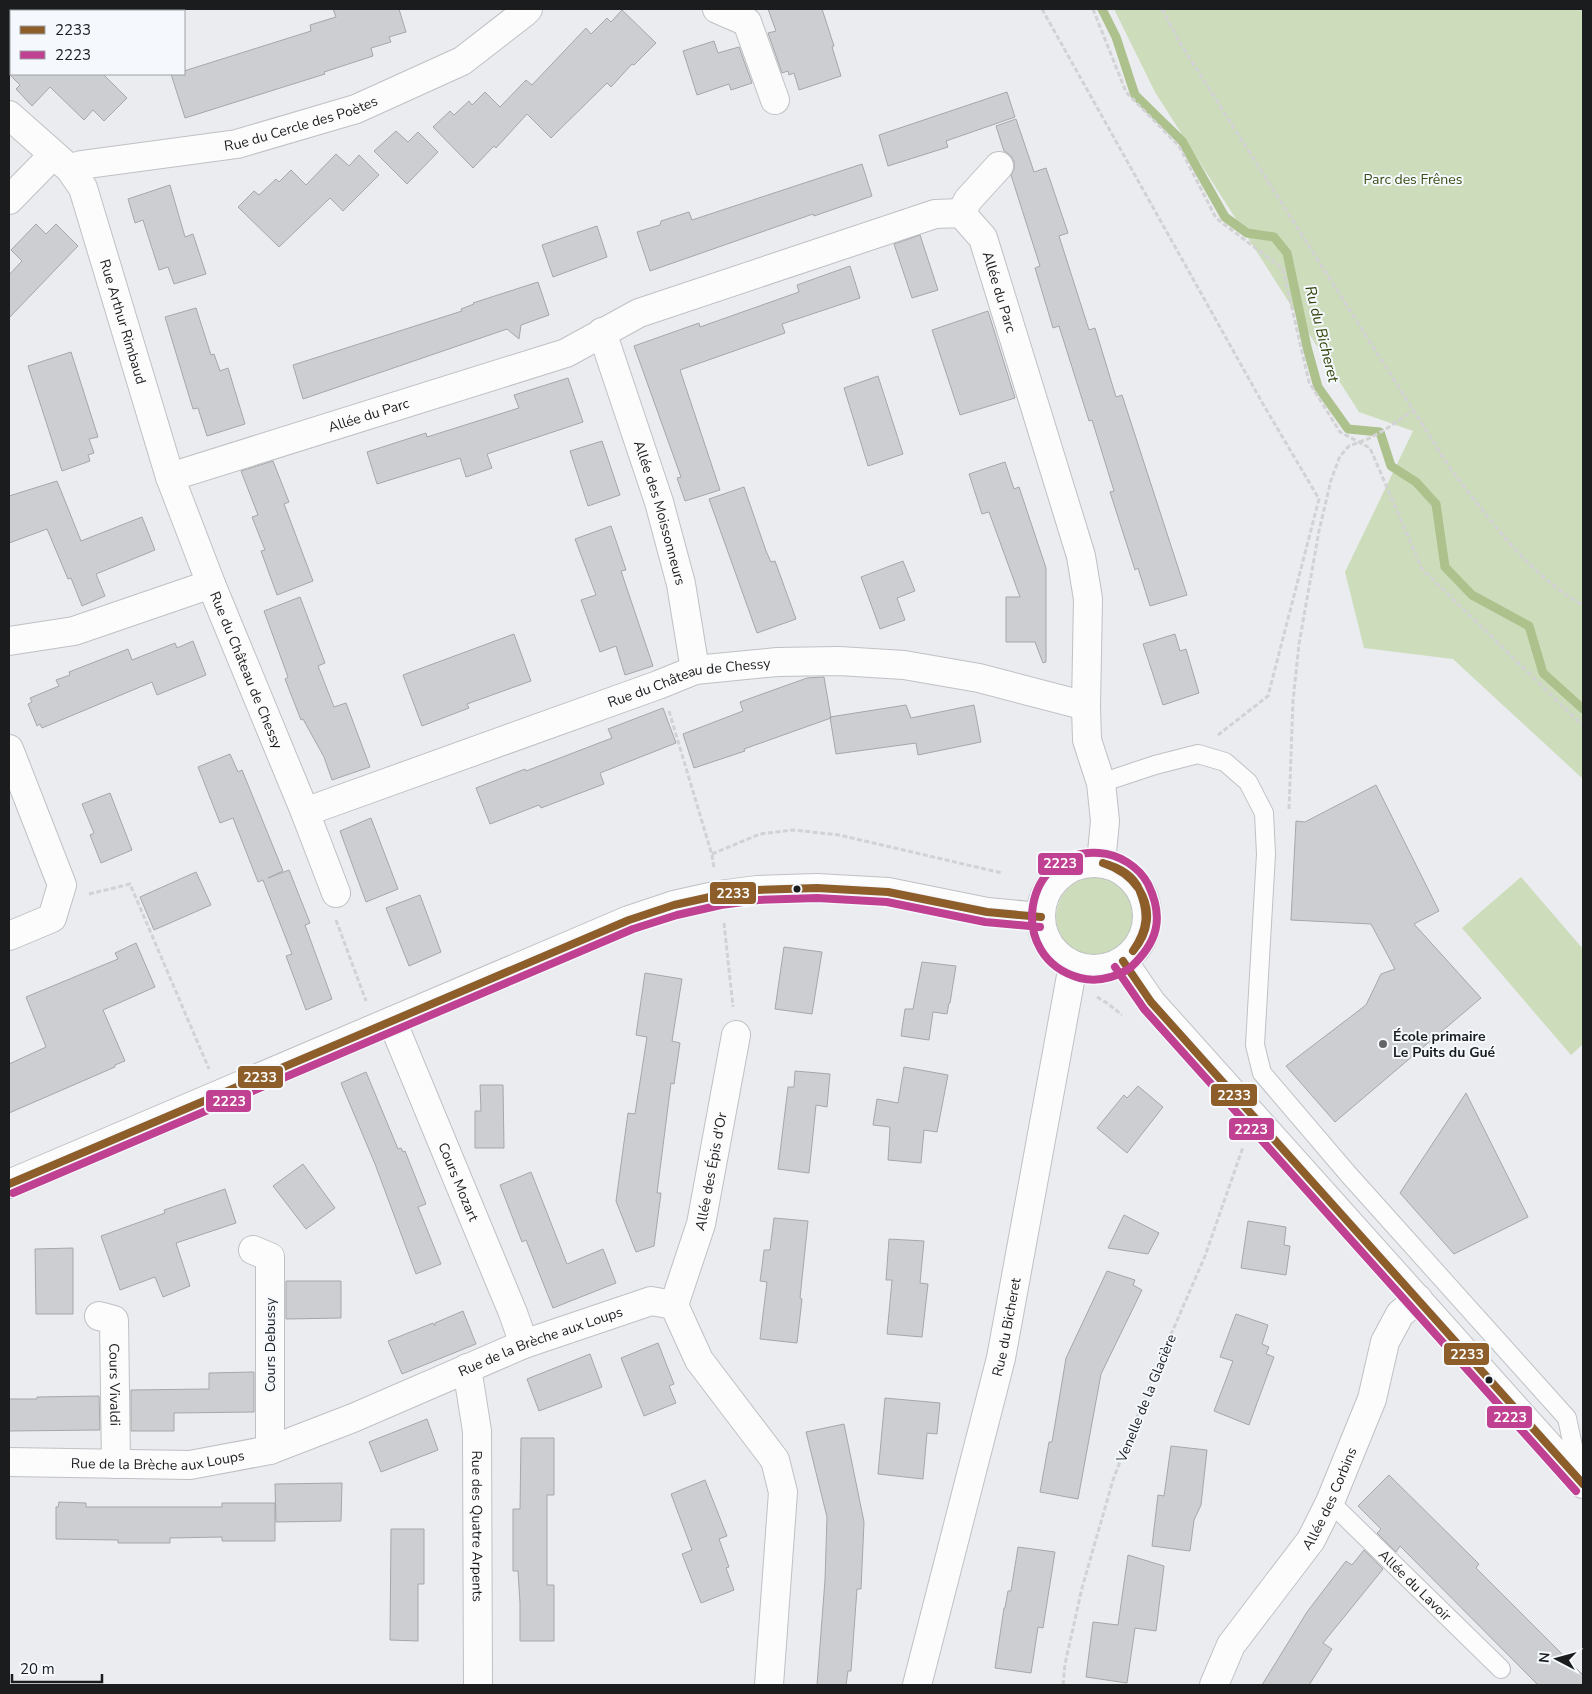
<svg xmlns="http://www.w3.org/2000/svg" width="1592" height="1694" font-family="'Nunito Sans',sans-serif">
<rect width="100%" height="100%" fill="#eaecef"/>
<!-- green -->
<path fill="#cddcbb" d="M1114,9H1583V779L1453,659L1364,648L1345,572L1413,431L1359,412L1155,92Z
M1056 917a40 40 0 1 1 80 0a40 40 0 1 1-80 0Z
M1521,877L1583,949V1044L1571,1055L1462,928Z"/>
<g fill="none" stroke-linecap="round" stroke-linejoin="round">
<!-- stream -->
<path stroke="#acc18b" stroke-width="9" d="M1102,9L1116,37L1135,95L1182,141L1225,217L1247,233L1274,237L1287,253L1307,347L1318,387L1348,429L1380,432L1391,466L1416,482L1436,504L1445,567L1472,595L1529,626L1543,673L1583,709"/>
</g>
<!-- building -->
<path fill="#ccced1" stroke="#a5a7a9" d="M333,9H399L406,32L389,37L391,42L371,48L373,56L324,72L325,74L293,84L185,118L171,74H184V71L311,31L310,25L336,17Z
M768,9H822L834,46L832,47L841,76L799,90L794,73L789,75L788,71L782,73L768,33L776,31Z
M622,10L656,43L634,65L632,64L611,87L607,83L551,138L527,114L496,148L494,146L473,168L433,127L450,111L454,115L469,101L472,105L485,92L500,107L526,80L532,85L586,28L591,34L607,18L611,22Z
M714,41L718,53L739,47L752,83L731,90L729,84L697,95L683,51Z
M9,74H103L127,98L104,121L93,110L84,120L50,87L32,106L16,89L20,85Z
M1007,92L1015,117L946,141L948,147L888,166L879,135Z
M1016,119L1034,172L1046,168L1068,233L1059,236L1089,330L1095,328L1116,397L1122,395L1187,595L1150,606L1138,568L1135,570L1110,492L1114,491L1092,420L1089,421L1059,326L1053,328L1035,268L1040,266L1011,175L1014,169V161L1010,155L1004,151L996,126Z
M396,131L408,142L418,132L438,152L407,184L374,151Z
M336,154L349,166L359,155L379,175L343,211L330,198L279,247L238,207L254,191L259,195L276,179L279,182L291,170L306,185Z
M862,164L872,196L814,216L813,214L650,271L637,232L660,225L661,221L689,212L692,220Z
M170,185L185,237L193,234L206,274L174,284L168,267L159,270L143,220L135,223L128,199Z
M36,224L46,234L56,224L78,246L9,318V275L22,261L11,250Z
M597,226L607,257L553,277L542,245Z
M920,235L938,290L912,298L894,244Z
M850,266L860,298L782,324L785,333L680,370L720,490L685,501L677,478L681,477L634,346L699,323L700,327L799,292L797,285Z
M538,282L549,315L521,325L519,339L507,329L303,399L293,365L462,311L461,309L474,304L473,303Z
M196,308L211,355L214,354L220,371L228,368L245,424L207,436L198,408L193,409L165,317Z
M988,311L1015,398L960,415L932,330Z
M71,352L98,437L89,439L94,453L88,455L90,461L62,471L28,366Z
M878,376L903,454L868,466L844,388Z
M568,378L583,422L487,454L492,468L466,477L460,458L377,484L367,452L426,433L427,437L519,408L514,395Z
M602,441L620,495L588,506L570,451Z
M273,461L289,502L284,504L313,581L277,595L261,551L265,550L252,517L258,515L241,471Z
M1005,462L1014,489L1019,487L1046,568V662L1043,663L1035,642H1006V597H1020L989,512L982,514L969,474Z
M57,481L81,541L142,517L155,550L96,574L105,596L82,606L71,578L68,579L47,529L9,543V496Z
M744,487L766,551L771,562L775,561L796,619L757,633L709,499Z
M611,526L626,570L621,571L653,666L625,675L616,646L600,652L581,600L596,595L575,539Z
M903,561L915,591L897,598L905,620L880,629L861,577Z
M300,597L325,663L318,666L334,707L346,703L370,767L332,780L324,757L303,719L301,720L285,679L288,677L264,611Z
M514,634L531,681L467,704L469,708L422,726L403,675Z
M1175,634L1180,651L1186,649L1199,693L1163,705L1143,644Z
M193,641L206,675L157,695L152,682L42,728L40,724L37,726L28,704L32,702L30,698L59,686L56,680L70,675L69,672L128,649L132,660L175,643L177,648Z
M824,677L831,718L744,749L745,751L694,768L683,734L743,711L740,702L807,678Z
M906,705L911,718L974,705L981,742L918,755L916,743L836,754L830,717Z
M663,708L676,743L600,773L604,784L541,808L539,805L490,824L476,788L525,769L526,771L612,738L608,729Z
M230,754L238,772L242,770L283,871L268,878L289,870L310,923L305,925L332,999L306,1010L286,956L292,954L263,880L258,882L233,818L220,823L198,767Z
M1376,785L1439,911L1414,924L1481,998L1335,1122L1286,1066L1366,1005L1381,974L1395,969L1371,924L1291,920L1296,821L1305,822Z
M110,793L132,850L101,863L90,835L94,833L82,804Z
M371,818L398,889L366,902L340,831Z
M196,872L211,905L154,930L140,897Z
M420,895L441,952L409,966L386,908Z
M136,943L155,987L103,1010L125,1061L115,1065V1067L9,1113V1064L46,1047L26,997L118,959L115,953Z
M784,947L822,952L812,1014L775,1009Z
M922,962L956,966L950,1003H949L947,1014L933,1012L929,1040L901,1036L905,1009H913Z
M645,973L682,979L672,1041L680,1043L674,1084L671,1083L657,1193H661L654,1246L636,1252L616,1201L628,1113L635,1114L647,1037L636,1035Z
M904,1067L948,1075L937,1132L924,1130L921,1163L888,1160L890,1127L873,1125L877,1099L898,1103Z
M795,1071L830,1074L827,1107L816,1105L809,1173L778,1169L788,1087H794Z
M366,1072L398,1149L401,1148L403,1152L405,1151L426,1204L418,1207L441,1264L416,1274L375,1164L341,1083Z
M480,1085H503L504,1148H475V1111H481Z
M1138,1086L1163,1107L1127,1153L1097,1128L1124,1095L1127,1098Z
M1466,1093L1528,1217L1454,1254L1400,1193Z
M303,1164L335,1208L306,1229L273,1186Z
M531,1172L567,1264L603,1249L616,1283L553,1308L526,1240L522,1242L500,1185Z
M225,1189L236,1223L176,1243L190,1286L163,1297L155,1277L120,1290L101,1236L165,1213L164,1210Z
M1124,1215L1159,1233L1148,1254L1108,1248Z
M774,1218L808,1221L800,1298L802,1299L797,1343L760,1339L767,1282L760,1281L762,1267L764,1250H770Z
M1248,1221L1286,1227L1284,1245L1290,1246L1286,1275L1241,1268Z
M889,1239L924,1241L920,1283L928,1284L922,1337L887,1334L892,1280H886Z
M73,1248V1314H36L35,1249Z
M1107,1271L1135,1280L1133,1285L1142,1290L1101,1374L1078,1499L1040,1492L1049,1442H1052L1066,1358Z
M286,1281H341V1318L286,1319Z
M463,1311L476,1344L402,1374L388,1341L433,1323L435,1326V1323Z
M1236,1314L1268,1325L1262,1344L1269,1347L1266,1354L1274,1357L1249,1425L1214,1411L1233,1361L1220,1357Z
M658,1343L674,1384L669,1386L676,1403L644,1416L621,1358Z
M590,1354L602,1387L539,1411L527,1379Z
M254,1372V1412L174,1413V1431H131V1390L209,1389V1373Z
M99,1396L100,1430L9,1431V1399H37V1397Z
M885,1398L940,1403L937,1434L927,1433L923,1479L878,1474Z
M427,1419L438,1450L381,1472L369,1442Z
M844,1424L864,1522L861,1589H857L851,1671H848L846,1685H817L825,1580L827,1517L806,1432Z
M521,1438H554V1495H547V1585H554V1641H520V1603L518,1571H513V1509H520Z
M1171,1446L1207,1450L1201,1505L1194,1520L1190,1551L1152,1546L1158,1495L1164,1496Z
M1389,1475L1479,1564L1476,1568L1583,1675V1685H1538L1400,1546L1396,1552L1377,1533L1381,1529L1358,1506Z
M705,1480L727,1536L719,1539L729,1567L726,1568L734,1590L701,1603L682,1554L692,1550L671,1494Z
M342,1483L341,1521L276,1522L275,1484Z
M59,1502L86,1503V1507H222V1503H275V1541H222V1537L170,1538V1543H118V1540L56,1539V1507H58Z
M391,1529H424V1584H418V1641L390,1640Z
M1018,1547L1055,1552L1043,1628L1038,1627L1031,1673L995,1668L1004,1608H1005L1008,1591H1011Z
M1364,1550L1383,1569L1323,1643L1332,1649L1309,1685H1262L1307,1612L1346,1561L1352,1565Z
M1128,1555L1164,1566L1156,1631L1135,1628L1127,1683L1086,1677L1093,1622L1118,1625Z"/>
<g fill="none" stroke-linecap="round" stroke-linejoin="round">
<!-- service casing -->
<g stroke="#bfc1c4" stroke-width="20">
<g id="service">
<path d="M1101,783L1155,765L1198,754L1225,762L1248,782L1264,813L1266,854L1255,1045L1262,1073L1349,1175L1567,1418L1580,1479"/>
<path id="s1" d="M1330,1502L1501,1669"/>
</g>
</g>
<!-- minor casing -->
<g stroke="#bfc1c4" stroke-width="30">
<g id="minor">
<path d="M717,9L747,22L775,100"/>
<path id="s2" d="M9,115L70,169L83,188L170,477L211,584L305,812L658,685L695,670L777,662L839,661L904,665L979,678L1086,706"/>
<path id="s3" d="M70,169L81,165L237,144L356,109L462,61L524,13L528,9"/>
<path d="M9,200L53,155"/>
<path d="M961,213L968,200L999,166"/>
<path id="s4" d="M602,332L659,502L681,584L695,670"/>
<path id="s5" d="M170,477L566,353L639,313L935,214L961,213L983,238L1081,556L1088,599L1086,706L1087,740L1101,783L1105,821L1101,863"/>
<path d="M9,641L74,631L211,584"/>
<path d="M9,749L62,885L52,918L9,936"/>
<path d="M305,812L336,893"/>
<circle cx="1094" cy="916" r="53"/>
<path d="M1123,961L1151,1002L1583,1484"/>
<path id="s6" d="M392,1021L513,1313L524,1344"/>
<path d="M9,1184L629,920L674,905L719,895L757,890L817,888L888,892L987,912L1041,917"/>
<path d="M253,1250L270,1257V1450"/>
<path id="s7" d="M674,1305L701,1224L736,1035"/>
<path id="s8" d="M99,1316L114,1320L116,1464"/>
<path id="s9" d="M467,1368L477,1431L478,1685"/>
<path id="s10" d="M9,1462L190,1465L270,1450L353,1418L524,1344L651,1301L674,1305L699,1360L775,1460L783,1492L769,1685"/>
<path id="s11" d="M917,1685L1001,1358L1073,965"/>
<path id="s12" d="M1214,1685L1231,1645L1311,1540L1330,1502L1372,1399L1385,1342L1400,1314L1418,1299"/>
</g>
</g>
<!-- path -->
<path stroke="#d2d2d4" stroke-width="3" stroke-dasharray="5 2.5" stroke-linecap="butt" d="M1042,9L1263,404L1319,499L1268,696L1218,735
M1093,9L1126,92L1179,146L1216,218L1283,269L1309,382L1340,432L1370,448L1422,569L1583,726
M1162,9L1180,43L1452,471C1490,519 1528,575 1583,605
M669,711L712,855L714,868
M1289,809L1293,701L1299,644L1319,531L1331,480L1340,456L1349,446L1368,439L1386,429L1414,410
M712,854L760,834L793,830L839,835L1002,873
M89,894L130,884L209,1069
M336,920L366,1001
M724,923L733,1007
M1097,997L1107,1003L1122,1015
M1063,1685L1065,1664L1082,1588L1113,1480L1153,1376L1205,1256L1243,1147"/>
<!-- service -->
<use href="#service" stroke="#fcfcfd" stroke-width="18"/>
<!-- minor -->
<use href="#minor" stroke="#fcfcfd" stroke-width="28"/>
<!-- bus-1 casing -->
<g stroke="#f5f9fe" stroke-width="11">
<path id="bus-1" d="M1103,863C1118,867 1133,875 1139,889
M1103,863C1118,868 1130,876 1139,889
M1133,951C1148,929 1149,913 1139,889
M1133,951C1149,932 1152,910 1139,889
M1123,961L1151,1002L1583,1484
M9,1184L629,920L674,905L719,895L757,890L817,888L888,892L987,912L1041,917"/>
</g>
<!-- bus-2 casing -->
<g stroke="#f5f9fe" stroke-width="11">
<path id="bus-2" d="M1115,967L1144,1009L1576,1491
M1127,970C1113,978 1096,982 1080,978C1005,958 1023,848 1099,853C1119,854 1139,867 1148,884C1165,919 1157,943 1130,968
M13,1193L633,929L677,915L721,905L758,900L817,898L887,902L985,922L1040,927"/>
</g>
<!-- bus-1 -->
<use href="#bus-1" stroke="#8d5e2a" stroke-width="8"/>
<!-- bus-2 -->
<use href="#bus-2" stroke="#c04191" stroke-width="8"/>
</g>
<!-- markers -->
<g fill="#1a1c1e" stroke="#f5f9fe" stroke-width="2">
<circle cx="797" cy="889" r="4.5"/>
<circle cx="1489" cy="1380" r="4.5"/>
</g>
<circle fill="#636567" stroke="#f5f9fe" stroke-width="2" cx="1383" cy="1044" r="5"/>
<g text-anchor="middle" stroke-width="4" stroke-linejoin="round" paint-order="stroke">
<!-- street labels -->
<g font-size="14" fill="#1a1c1e" stroke="#f5f9fe">
<text dy="5" stroke="none"><textPath href="#s3" startOffset="236">Rue du Cercle des Poètes</textPath></text>
<text dy="5" stroke="none"><textPath href="#s5" startOffset="926">Allée du Parc</textPath></text>
<text dy="5" stroke="none"><textPath href="#s2" startOffset="244">Rue Arthur Rimbaud</textPath></text>
<text dy="5" stroke="none"><textPath href="#s5" startOffset="208">Allée du Parc</textPath></text>
<text dy="5" stroke="none"><textPath href="#s4" startOffset="190">Allée des Moissonneurs</textPath></text>
<text dy="5" stroke="none"><textPath href="#s2" startOffset="614">Rue du Château de Chessy</textPath></text>
<text dy="5" stroke="none"><textPath href="#s2" startOffset="1174">Rue du Château de Chessy</textPath></text>
<text dy="5" stroke="none"><textPath href="#s7" startOffset="139">Allée des Épis d'Or</textPath></text>
<text dy="5" stroke="none"><textPath href="#s6" startOffset="174">Cours Mozart</textPath></text>
<text dy="5" stroke="none"><textPath href="#s11" startOffset="369">Rue du Bicheret</textPath></text>
<text dy="5" stroke="none"><textPath href="#s10" startOffset="554">Rue de la Brèche aux Loups</textPath></text>
<text transform="translate(270 1345) rotate(-90)" y="5">Cours Debussy</text>
<text dy="5" stroke="none"><textPath href="#s8" startOffset="80">Cours Vivaldi</textPath></text>
<text transform="translate(1146 1398) rotate(-68)" y="5">Venelle de la Glacière</text>
<text dy="5" stroke="none"><textPath href="#s10" startOffset="149">Rue de la Brèche aux Loups</textPath></text>
<text dy="5" stroke="none"><textPath href="#s12" startOffset="221">Allée des Corbins</textPath></text>
<text dy="5" stroke="none"><textPath href="#s9" startOffset="159">Rue des Quatre Arpents</textPath></text>
<text dy="5" stroke="none"><textPath href="#s1" startOffset="119">Allée du Lavoir</textPath></text>
</g>
<!-- park labels -->
<g font-size="14" fill="#3a4d14" stroke="#f5f9fe">
<text x="1413" y="184">Parc des Frênes</text>
</g>
<!-- poi labels -->
<g font-size="14" font-weight="bold" fill="#1a1c1e" stroke="#f5f9fe" text-anchor="start">
<text x="1393" y="1041">École primaire<tspan x="1393" dy="16">Le Puits du Gué</tspan></text>
</g>
<!-- water labels -->
<g font-size="15" font-style="italic" fill="#2f4104" stroke="#f5f9fe">
<text transform="translate(1322 334) rotate(76)" y="5">Ru du Bicheret</text>
</g>
</g>
<g stroke="#f5f9fe" stroke-width="2">
<rect x="1037" y="852" width="47" height="24" rx="5" fill="#c04191"/>
<rect x="709" y="881" width="48" height="24" rx="5" fill="#8d5e2a"/>
<rect x="237" y="1065" width="47" height="24" rx="5" fill="#8d5e2a"/>
<rect x="1210" y="1083" width="48" height="24" rx="5" fill="#8d5e2a"/>
<rect x="205" y="1089" width="47" height="24" rx="5" fill="#c04191"/>
<rect x="1228" y="1117" width="47" height="24" rx="5" fill="#c04191"/>
<rect x="1443" y="1342" width="47" height="24" rx="5" fill="#8d5e2a"/>
<rect x="1486" y="1405" width="47" height="24" rx="5" fill="#c04191"/>
</g>
<g font-size="14" text-anchor="middle" font-weight="bold" fill="#fff">
<text x="1060" y="868">2223</text>
<text x="733" y="898">2233</text>
<text x="260" y="1082">2233</text>
<text x="1234" y="1100">2233</text>
<text x="229" y="1106">2223</text>
<text x="1251" y="1134">2223</text>
<text x="1467" y="1359">2233</text>
<text x="1510" y="1422">2223</text>
</g>
<!-- border -->
<rect width="1592" height="1694" fill="none" stroke="#1a1c1e" stroke-width="20"/>
<!-- legend -->
<rect x="10" y="10" width="175" height="65" fill="#f5f9fe" stroke="#9da1a4"/>
<rect x="20" y="26" width="25" height="8" fill="#8d5e2a" stroke="#9da1a4"/>
<text x="55" y="35" font-size="15" fill="#1a1c1e">2233</text>
<rect x="20" y="51" width="25" height="8" fill="#c04191" stroke="#9da1a4"/>
<text x="55" y="60" font-size="15" fill="#1a1c1e">2223</text>
<!-- north arrow -->
<g transform="translate(1557 1659) rotate(276)" stroke="#f5f9fe" stroke-width="4" paint-order="stroke">
<path d="M0-4L9 19L0 12L-9 19Z" fill="#1a1c1e"/>
<text y="-8" font-size="14" font-weight="bold" text-anchor="middle" fill="#1a1c1e">N</text>
</g>
<!-- scale -->
<path d="M12 1674v8h90v-8" fill="none" stroke="#1a1c1e" stroke-width="2.5"/>
<text x="20" y="1674" font-size="15" fill="#1a1c1e" stroke="#f5f9fe" stroke-width="4" paint-order="stroke">20 m</text>
</svg>
